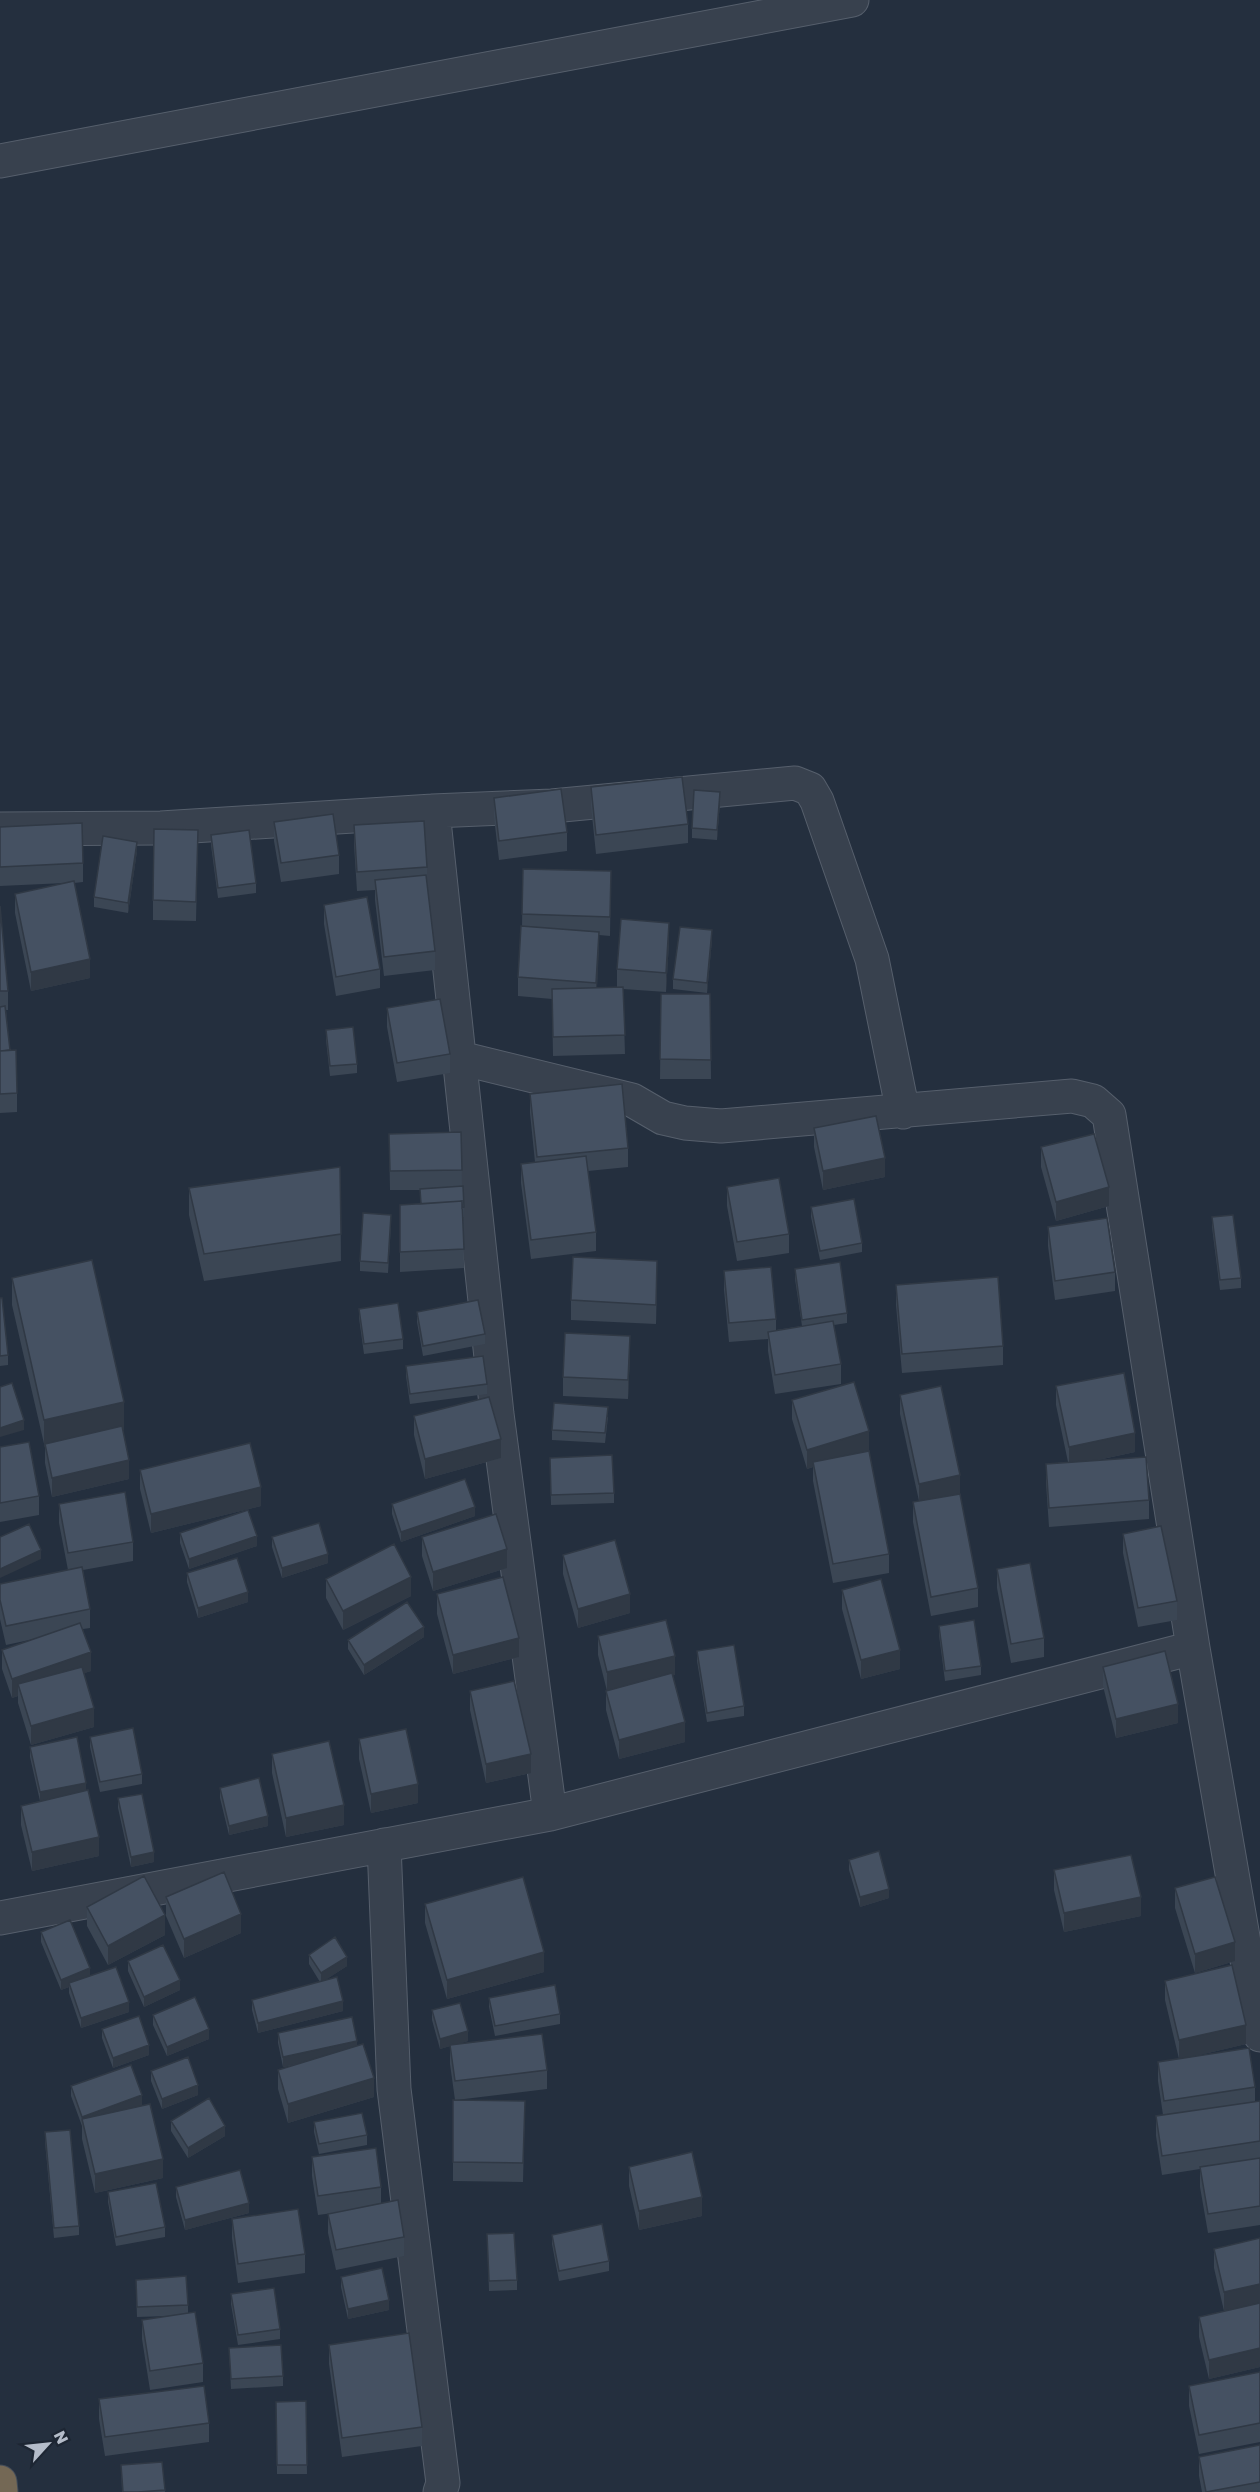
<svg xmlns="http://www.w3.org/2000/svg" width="1260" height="2492" font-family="'Golos Text',sans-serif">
<rect width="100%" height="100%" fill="#242f3e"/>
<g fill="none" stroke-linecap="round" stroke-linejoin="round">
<!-- street casing -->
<g stroke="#565f6c" stroke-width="35">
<path id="street" d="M0,161L852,0
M433,811L497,1414L550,1814
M0,829L161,828L433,811L552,806L795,783L810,789L817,801L872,959L903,1112
M460,1058L632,1100L663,1118L685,1123L721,1126L1072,1096L1093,1101L1109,1115L1193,1648L1260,2035
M384,1845L394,2089L443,2483L440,2492
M0,1918L550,1814L1193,1648"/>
</g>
<!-- highway casing -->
<g stroke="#434c59" stroke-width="35">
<path id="highway" d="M0,2482L1,2492"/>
</g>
<!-- street -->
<use href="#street" stroke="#38414e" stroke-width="33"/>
<!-- highway -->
<use href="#highway" stroke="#746855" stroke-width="33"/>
</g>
<!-- wall -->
<path fill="#3b4654" d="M591,787L688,824V843L596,854L591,806Z
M494,798L567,832V851L499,860L494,817Z
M720,802L717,840L692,838V828Z
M274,822L339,855V874L281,882L274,841Z
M354,825L427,867V880L435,951V970L384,976L375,900V890L357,891L354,845Z
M0,827L83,863V882L74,883L90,978L31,991L15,913V894L65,883L0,886Z
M198,830L196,921L153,920V900Z
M211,835L256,883V893L218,898L211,845Z
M137,851L128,913L94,907V897Z
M523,869L611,871L610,936L599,935L597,988L617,987V969L669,942L666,992L623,989L625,1054L553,1056L552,999L518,996V977L522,926Z
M324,905L380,969V988L336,996L324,924Z
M0,906L8,991V1010H6L10,1051L17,1093V1112L0,1113Z
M712,940L707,993L673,989V979Z
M661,994H710L711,1079H660Z
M387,1008L450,1054V1073L397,1082L387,1027Z
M326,1030L357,1064V1073L330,1076L326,1040Z
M530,1094L628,1148V1167L588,1171L596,1232V1251L531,1259L521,1183V1164L535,1162L530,1113Z
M814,1128L885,1177L823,1190L814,1147Z
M461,1132L462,1186L464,1207V1217H463L464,1268L400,1272V1205L421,1204L420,1190H390L389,1134Z
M1041,1147L1109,1206L1056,1221L1041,1167Z
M340,1167L341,1261L204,1281L189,1215V1188Z
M727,1187L789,1234V1253L737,1261L727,1206Z
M811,1207L862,1243V1252L820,1260L811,1217Z
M1212,1217L1241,1278V1288L1220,1290L1212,1227Z
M391,1224L388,1273L360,1271V1261Z
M1048,1227L1115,1272V1291L1055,1300L1048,1246Z
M795,1269L847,1313V1323L834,1325L841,1364V1384L775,1394L768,1351V1339L729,1342L724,1290V1271L776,1319V1330L802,1326L795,1279Z
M12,1278L124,1430H123L129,1479L52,1497L45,1463V1448L12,1305Z
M657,1280L656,1324L571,1320V1300Z
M896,1285L1003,1346V1365L902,1373L896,1305Z
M0,1298L8,1355V1365L0,1366Z
M359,1309L403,1339V1349L364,1354L359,1318Z
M417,1312L485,1334V1344L423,1356L417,1322Z
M630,1355L628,1399L563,1396V1377Z
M406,1366L487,1384V1394L410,1404L406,1376Z
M1056,1386L1135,1452L1098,1460L1149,1500V1519L1049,1527L1046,1483V1464L1068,1462L1056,1405Z
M900,1395L960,1494L978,1588V1607L931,1616L913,1522V1502L919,1501L900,1414Z
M792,1400L869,1451L862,1453L889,1554V1573L833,1583L813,1481V1467L807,1469L792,1419Z
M414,1416L501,1458L425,1479L414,1435Z
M608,1417L605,1443L552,1440V1430Z
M0,1447L39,1496V1515L0,1522Z
M550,1468L614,1493V1503L551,1505Z
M140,1470L261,1506L151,1533L140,1489Z
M59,1504L133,1542V1561L83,1570L90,1609V1628L83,1629L91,1671L84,1673L94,1727L31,1745L18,1703V1696L12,1698L2,1669V1650L34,1639L6,1645L0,1619V1584L68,1570L59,1523Z
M392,1504L475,1516L401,1542L392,1514Z
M180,1533L257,1546L189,1569L180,1543Z
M1123,1534L1177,1601V1620L1138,1627L1123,1553Z
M272,1537L328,1563L282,1578L272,1547Z
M422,1537L507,1568L433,1591L422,1556Z
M563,1555L630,1613L578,1628L563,1574Z
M997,1569L1044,1638V1657L1011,1663L997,1588Z
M187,1573L248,1602L198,1618L187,1582Z
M326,1579L411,1596L343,1630L326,1598Z
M842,1590L900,1669L861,1679L842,1609Z
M437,1594L519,1657L453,1674L437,1614Z
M939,1626L981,1666V1675L945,1681L939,1635Z
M598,1636L675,1675H672L685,1742L619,1759L606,1710V1691H607L598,1655Z
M424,1637L364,1675L348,1649V1640Z
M697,1651L744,1706V1716L707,1722L697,1661Z
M1103,1667L1178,1723L1116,1738L1103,1686Z
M470,1691L531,1773L486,1783L470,1710Z
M90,1737L142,1774V1784L100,1792L90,1747Z
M359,1739L418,1803L371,1813L359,1759Z
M30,1747L86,1790L99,1856L32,1871L21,1825V1806L40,1801L30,1757Z
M272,1754L344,1825L286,1837L272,1773Z
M220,1788L268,1826L229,1835L220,1798Z
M118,1798L154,1862L131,1867L118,1808Z
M849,1860L889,1898L860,1907L849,1870Z
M1054,1870L1141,1916L1064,1932L1054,1890Z
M1175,1888L1235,1961L1195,1973L1175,1908Z
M166,1897L241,1933L184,1958L166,1916Z
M425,1904L544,1972L447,1999L425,1923Z
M87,1907L165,1935L108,1965L87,1926Z
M41,1932L90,1976L129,2012L81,2028L69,1993V1987L61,1990L41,1942Z
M309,1955L347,1966L325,1980L343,2011L258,2033L252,2010V2000L320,1982L309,1964Z
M128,1961L180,1990L144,2007L128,1971Z
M1165,1981L1246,2044L1191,2057L1255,2087V2102L1260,2101V2225L1208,2233L1200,2187V2169L1162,2175L1156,2136V2116L1163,2115L1158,2081V2062L1179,2059L1165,2000Z
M489,1998L560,2014V2024L495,2036L489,2007Z
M432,2010L468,2041L454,2045L547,2070V2089L456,2100L525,2101L523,2182L453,2181V2100H455L450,2064V2046L440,2049L432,2020Z
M153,2015L209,2039L167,2056L153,2025Z
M102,2029L149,2055L113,2068L102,2038Z
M278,2033L357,2046L374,2097L288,2123L278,2089V2070L295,2065L283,2067L278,2043Z
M151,2071L198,2095L162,2109L151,2081Z
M71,2086L142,2105L134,2107L163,2178L95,2193L82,2139V2126L71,2096Z
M171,2121L225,2136L188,2158L171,2131Z
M314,2122L367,2135V2145L319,2154L314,2132Z
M45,2132L79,2226V2235L54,2238L45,2142Z
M312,2157L381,2187V2203L404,2237V2256L336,2270L328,2233V2214L333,2213L318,2215L312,2176Z
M629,2167L702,2216L639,2230L629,2186Z
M176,2187L249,2213L185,2230L176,2197Z
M108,2192L165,2227V2237L116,2246L108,2202Z
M232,2219L305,2254V2273L238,2283L232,2238Z
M487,2234L517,2280V2290L489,2291Z
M552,2235L609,2261V2271L559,2281L552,2244Z
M1260,2238V2367L1209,2379L1199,2337V2317L1224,2311L1214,2268V2249Z
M341,2277L389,2310L348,2319L341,2287Z
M136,2289L188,2305V2313L203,2363V2382L150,2390L142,2339V2320L169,2316L137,2317Z
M231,2294L280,2329V2339L238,2345L231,2304Z
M329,2345L422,2427V2446L342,2457L329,2364Z
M229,2348L283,2376V2386L231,2389Z
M1260,2372V2442L1199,2454L1189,2406V2386Z
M99,2399L209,2423V2442L105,2456L99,2419Z
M306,2401L307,2474H277L276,2402Z
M1260,2445V2492H1202L1199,2476V2457Z
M162,2462L165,2492H122L121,2465Z"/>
<!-- shaded-wall -->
<path fill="#303945" d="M720,792V802L717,840V830Z
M137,842V851L128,913V903Z
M669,923V942L666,992V973Z
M712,930V940L707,993V983Z
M599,932V952L596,1003V983Z
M90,959V978L31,991V972Z
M885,1158V1177L823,1190V1171Z
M1109,1187V1206L1056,1221V1202Z
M657,1261V1280L656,1324V1305Z
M630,1336V1355L628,1399V1380Z
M124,1402V1430L45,1448V1444L44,1448V1420Z
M24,1420V1430L0,1437V1428Z
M869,1431V1451L814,1467L813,1462V1467L807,1469V1450Z
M1135,1433V1452L1069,1466V1447Z
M501,1439V1458L425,1479V1459Z
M129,1460V1479L52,1497V1478Z
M960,1475V1494L919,1503V1484Z
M261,1487V1506L151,1533V1514Z
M475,1507V1516L401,1542V1532Z
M257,1536V1546L189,1569V1559Z
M507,1549V1568L433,1591V1572Z
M41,1550V1559L0,1578V1569Z
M328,1554V1563L282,1578V1568Z
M411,1577V1596L343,1630V1611Z
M248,1592V1602L198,1618V1608Z
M630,1594V1613L578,1628V1609Z
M424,1627V1637L364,1675V1665Z
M519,1638V1657L453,1674V1655Z
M900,1650V1669L861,1679V1660Z
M91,1652V1671L21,1695L18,1684V1696L12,1698V1679Z
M675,1656V1675L607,1691V1672Z
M1178,1704V1723L1116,1738V1719Z
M94,1708V1727L31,1745V1726Z
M685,1722V1742L619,1759V1740Z
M531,1754V1773L486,1783V1764Z
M86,1783V1792L40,1802V1792Z
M418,1784V1803L371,1813V1794Z
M344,1805V1825L286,1837V1818Z
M268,1816V1826L229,1835V1826Z
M99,1837V1856L32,1871V1852Z
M154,1852V1862L131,1867V1857Z
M889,1889V1898L860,1907V1897Z
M1141,1897V1916L1064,1932V1913Z
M241,1914V1933L184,1958V1939Z
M165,1915V1935L108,1965V1946Z
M1235,1942V1961L1195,1973V1954Z
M544,1952V1972L447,1999V1980Z
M347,1957V1966L321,1983V1973Z
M90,1968V1978L69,1983V1987L61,1990V1980Z
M180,1980V1990L144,2007V1997Z
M343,2001V2011L258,2033V2023Z
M129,2002V2012L81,2028V2018Z
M1246,2025V2044L1179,2060V2040Z
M209,2029V2039L167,2056V2047Z
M468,2031V2041L440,2049V2039Z
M357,2041V2051L283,2067V2057Z
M149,2045V2055L113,2068V2058Z
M374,2078V2097L288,2123V2104Z
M198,2085V2095L162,2109V2099Z
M142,2095V2105L84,2126L82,2119V2126V2117Z
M225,2126V2136L188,2158V2148Z
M163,2159V2178L95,2193V2174Z
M702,2197V2216L639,2230V2211Z
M249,2203V2213L185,2230V2220Z
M1260,2284V2303L1224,2311V2292Z
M389,2300V2310L348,2319V2309Z
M1260,2348V2367L1209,2379V2360Z"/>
<!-- building -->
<path fill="#455162" stroke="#303945" stroke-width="1.5" d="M682,777L688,824L596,835L591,787Z
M561,789L567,832L499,841L494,798Z
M694,790L720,792L717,830L692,828Z
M333,814L339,855L281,863L274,822Z
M424,821L427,867L357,872L354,825Z
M82,823L83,863L0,867V827Z
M154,829L198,830L196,902L153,900Z
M249,830L256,883L218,888L211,835Z
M103,836L137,842L128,903L94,897Z
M523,869L611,871L610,917L522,914Z
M426,875L435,951L384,957L375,880Z
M74,881L90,959L31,972L15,894Z
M367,897L380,969L336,977L324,905Z
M0,906L8,991H0Z
M621,919L669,923L666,973L617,969Z
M521,926L599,932L596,983L518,977Z
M680,927L712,930L707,983L673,979Z
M623,987L625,1035L553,1037L552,989Z
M661,994H710L711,1060L660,1059Z
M440,999L450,1054L397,1063L387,1008Z
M5,1006L10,1050L0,1051V1007Z
M353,1027L357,1064L330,1066L326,1030Z
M16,1050L17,1093L0,1094V1051Z
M622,1084L628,1148L537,1157L530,1094Z
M876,1116L885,1158L823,1171L814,1128Z
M461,1132L462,1170L390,1171L389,1134Z
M1094,1134L1109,1187L1056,1202L1041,1147Z
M586,1156L596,1232L531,1240L521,1164Z
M340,1167L341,1234L204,1254L189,1188Z
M779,1178L789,1234L737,1242L727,1187Z
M463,1186L464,1207L462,1208V1201L421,1204L420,1189Z
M854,1199L862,1243L820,1251L811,1207Z
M462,1201L464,1249L400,1252V1205Z
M363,1213L391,1215L388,1263L360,1261Z
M1233,1215L1241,1278L1220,1280L1212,1217Z
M1107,1218L1115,1272L1055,1281L1048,1227Z
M573,1257L657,1261L656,1305L571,1300Z
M92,1260L124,1402L44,1420L12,1278Z
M840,1262L847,1313L802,1320L795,1269Z
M771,1267L776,1319L729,1323L724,1271Z
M998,1277L1003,1346L902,1354L896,1285Z
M0,1298H2L8,1355L0,1356Z
M478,1300L485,1334L423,1346L417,1312Z
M398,1303L403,1339L364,1344L359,1309Z
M833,1321L841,1364L775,1375L768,1332Z
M565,1333L630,1336L628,1380L563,1377Z
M483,1356L487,1384L410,1394L406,1366Z
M1124,1373L1135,1433L1069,1447L1056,1386Z
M854,1382L869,1431L807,1450L792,1400Z
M12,1383L24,1420L0,1428V1387Z
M941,1386L960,1475L919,1484L900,1395Z
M489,1397L501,1439L425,1459L414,1416Z
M554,1403L608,1407L605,1433L552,1430Z
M122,1426L129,1460L52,1478L45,1444Z
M29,1442L39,1496L0,1503V1447Z
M250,1443L261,1487L151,1514L140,1470Z
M869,1451L889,1554L833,1564L813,1462Z
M612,1455L614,1493L551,1495L550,1458Z
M1146,1457L1149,1500L1049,1508L1046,1464Z
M465,1479L475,1507L401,1532L392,1504Z
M125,1492L133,1542L68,1553L59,1504Z
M960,1494L978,1588L931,1597L913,1502Z
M248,1510L257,1536L189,1559L180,1533Z
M496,1514L507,1549L433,1572L422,1537Z
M319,1523L328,1554L282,1568L272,1537Z
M29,1524L41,1550L0,1569V1537Z
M1161,1526L1177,1601L1138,1608L1123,1534Z
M615,1540L630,1594L578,1609L563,1555Z
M394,1544L411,1577L343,1611L326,1579Z
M237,1558L248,1592L198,1608L187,1573Z
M1030,1563L1044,1638L1011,1644L997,1569Z
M82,1567L90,1609L6,1626L0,1600V1584Z
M503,1577L519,1638L453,1655L437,1594Z
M881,1579L900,1650L861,1660L842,1590Z
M407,1602L424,1627L364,1665L348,1640Z
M666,1620L675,1656L607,1672L598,1636Z
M974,1620L981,1666L945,1671L939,1626Z
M80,1623L91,1652L12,1679L2,1650Z
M734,1645L744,1706L707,1713L697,1651Z
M1165,1651L1178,1704L1116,1719L1103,1667Z
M82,1667L94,1708L31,1726L18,1684Z
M672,1673L685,1722L619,1740L606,1691Z
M514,1681L531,1754L486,1764L470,1691Z
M133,1728L142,1774L100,1782L90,1737Z
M406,1729L418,1784L371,1794L359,1739Z
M77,1737L86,1783L40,1792L30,1747Z
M329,1741L344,1805L286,1818L272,1754Z
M259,1778L268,1816L229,1826L220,1788Z
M88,1790L99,1837L32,1852L21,1806Z
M142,1794L154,1852L131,1857L118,1798Z
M879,1851L889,1889L860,1897L849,1860Z
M1131,1855L1141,1897L1064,1913L1054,1870Z
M224,1872L241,1914L184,1939L166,1897Z
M144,1876L165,1915L108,1946L87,1907Z
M523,1877L544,1952L447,1980L425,1904Z
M1215,1877L1235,1942L1195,1954L1175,1888Z
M70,1920L90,1968L61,1980L41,1932Z
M335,1937L347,1957L321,1973L309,1955Z
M163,1945L180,1980L144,1997L128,1961Z
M1232,1965L1246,2025L1179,2040L1165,1981Z
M116,1967L129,2002L81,2018L69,1983Z
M337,1977L343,2001L258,2023L252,2000Z
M555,1985L560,2014L495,2026L489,1998Z
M195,1997L209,2029L167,2047L153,2015Z
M460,2003L468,2031L440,2039L432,2010Z
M139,2016L149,2045L113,2058L102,2029Z
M352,2017L357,2041L283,2057L278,2033Z
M542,2034L547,2070L455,2081L450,2045Z
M363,2044L374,2078L288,2104L278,2070Z
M1249,2048L1255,2087L1164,2101L1158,2062Z
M188,2057L198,2085L162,2099L151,2071Z
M131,2065L142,2095L82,2117L71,2086Z
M209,2098L225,2126L188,2148L171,2121Z
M453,2100L525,2101L523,2163L453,2162Z
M1260,2101V2141L1162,2156L1156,2116Z
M150,2104L163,2159L95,2174L82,2119Z
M362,2113L367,2135L319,2144L314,2122Z
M70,2130L79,2226L54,2228L45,2132Z
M376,2148L381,2187L318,2196L312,2157Z
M692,2152L702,2197L639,2211L629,2167Z
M1260,2158V2206L1208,2214L1200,2167Z
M240,2170L249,2203L185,2220L176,2187Z
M156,2183L165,2227L116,2237L108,2192Z
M398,2200L404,2237L336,2250L328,2214Z
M298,2209L305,2254L238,2264L232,2219Z
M602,2224L609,2261L559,2271L552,2235Z
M514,2233L517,2280L489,2281L487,2234Z
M1260,2238V2284L1224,2292L1214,2249Z
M382,2268L389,2300L348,2309L341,2277Z
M186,2276L188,2305L137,2307L136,2280Z
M274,2288L280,2329L238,2335L231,2294Z
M1260,2303V2348L1209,2360L1199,2317Z
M195,2312L203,2363L150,2371L142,2320Z
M409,2333L422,2427L342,2438L329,2345Z
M281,2345L283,2376L231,2379L229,2348Z
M1260,2372V2423L1199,2435L1189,2386Z
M204,2386L209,2423L105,2437L99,2399Z
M306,2401L307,2465H277L276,2402Z
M1260,2445V2482L1206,2492L1199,2457Z
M162,2462L165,2490L138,2492H123L121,2465Z"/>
<!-- north arrow -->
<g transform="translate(48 2444) rotate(63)" stroke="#1d2633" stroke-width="4.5" paint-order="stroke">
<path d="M0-4.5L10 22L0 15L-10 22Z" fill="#b4bcc9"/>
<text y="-9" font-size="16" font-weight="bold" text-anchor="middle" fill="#b4bcc9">N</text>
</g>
</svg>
